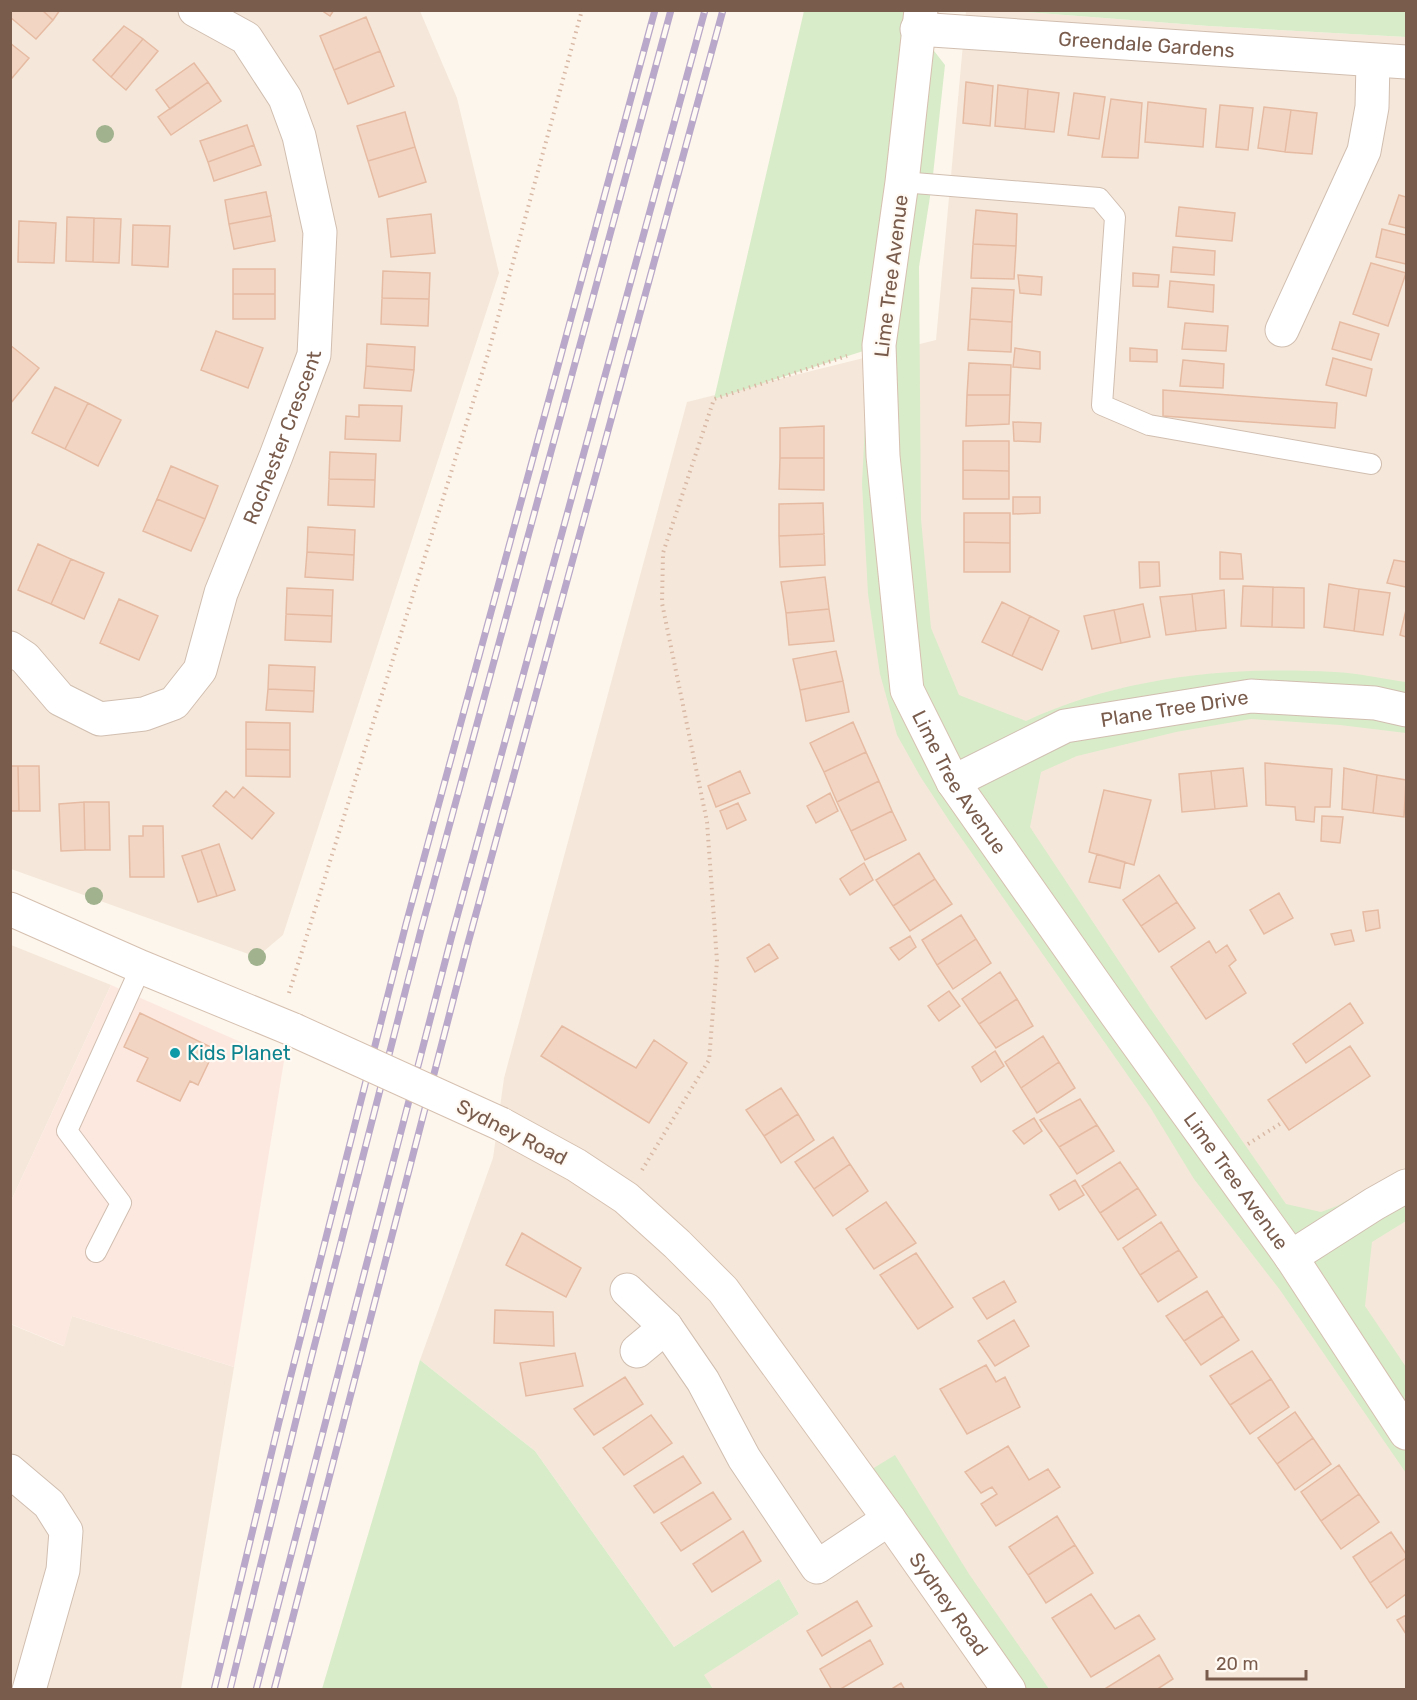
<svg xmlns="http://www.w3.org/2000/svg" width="1417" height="1700" font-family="Rubik,sans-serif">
<rect width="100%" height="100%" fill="#fdf6ec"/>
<!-- residential -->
<path fill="#f5e8da" d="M11,11H420L457,98L499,273L283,935L257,957L11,869Z
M966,11H1014L1209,26L1406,37V1689H713L703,1675L799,1614L779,1579L674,1647L535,1451L420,1360L493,1158L504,1078L687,402L936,340Z
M11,945L111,985L11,1201Z
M72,1316L234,1367L181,1689H11L10,1324L63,1346Z"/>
<!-- commercial -->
<path fill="#fde8e0" d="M111,985L284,1061L234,1367L72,1316L64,1346L11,1324V1201Z"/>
<!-- green -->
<path fill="#d8ecc9" d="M804,11H921L917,29L945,65L932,184L919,267L921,519L931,628L959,695L1026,721C1121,677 1230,666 1334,672C1358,673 1383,679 1406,682V733L1340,725L1251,719L1176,732L1077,756L1041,772L1030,827L1150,1008L1286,1204L1321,1212L1337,1206L1406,1168V1221L1372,1242L1365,1306L1406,1367V1473L1280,1290L1194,1179L1150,1107L950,822L920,776L897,735L880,674L868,594L862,484L865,424L882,419L879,346L714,399Z
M1014,11H1406V37L1209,26Z
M420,1360L535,1451L674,1647L779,1579L799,1614L704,1675L713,1689H322Z
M895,1455L969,1574L1049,1689H1009L859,1477Z"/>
<!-- building -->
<path fill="#f3d5c3" stroke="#e6bba3" stroke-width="1.5" d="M10,10H42L53,20L36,39L10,17Z
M42,10H60L53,20Z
M321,10H334L330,16Z
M366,17L380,51L334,70L320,36Z
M124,26L143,39L111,77L93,60Z
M143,39L158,51L126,90L111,77Z
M10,43L29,58L12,78L10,77Z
M380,51L394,86L348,104L334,70Z
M194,63L208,82L170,109L156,90Z
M208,82L221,101L171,135L158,117Z
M966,82L993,86L990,126L963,123Z
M998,85L1028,89L1025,129L995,126Z
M1028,89L1059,93L1054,132L1025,129Z
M1074,93L1105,97L1099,139L1068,135Z
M1111,99L1142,103L1138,158L1102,157Z
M1148,102L1206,109L1203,147L1145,142Z
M1220,105L1253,108L1248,150L1216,147Z
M1264,107L1291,110L1285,152L1258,148Z
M1291,110L1317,113L1312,154L1285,152Z
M405,112L415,147L368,161L357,126Z
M247,125L254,145L208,162L200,141Z
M254,145L261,165L214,181L208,162Z
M415,147L426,182L379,197L368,161Z
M266,192L271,216L229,224L225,200Z
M1399,195L1406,197V228L1389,224Z
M1179,207L1235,213L1232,241L1176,236Z
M976,210L1017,214L1016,246L973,244Z
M431,214L435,253L391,257L387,219Z
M271,216L275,241L234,249L229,224Z
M67,217L94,218L93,262L66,261Z
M94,218L121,219L119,263L93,262Z
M19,221L56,223L54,263L18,262Z
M133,225L170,226L168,267L132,265Z
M1382,229L1406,235V264L1376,257Z
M973,244L1016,246L1014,279L971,278Z
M1173,247L1215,251L1214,275L1171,272Z
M1371,263L1406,273L1388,326L1353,314Z
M233,269H275V294H233Z
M383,271L430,273L429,299L382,298Z
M1133,273L1159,275L1158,287L1133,286Z
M1018,275L1042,277L1041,295L1020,293Z
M1170,281L1214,285L1213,312L1168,307Z
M972,288L1014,290L1012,322L970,319Z
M233,294H275V319H233Z
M382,298L429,299L428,326L381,324Z
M970,319L1012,322L1011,352L968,350Z
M1340,322L1379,334L1371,360L1332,349Z
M1185,323L1228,326L1226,351L1182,349Z
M216,331L263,348L248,388L201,370Z
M367,344L415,347L414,370L366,366Z
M10,345L39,368L10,404Z
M1015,348L1040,352V369L1013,367Z
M1130,348L1157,350V362L1130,361Z
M1333,358L1372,369L1366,396L1326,385Z
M1183,360L1224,364L1223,388L1180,386Z
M969,363L1011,365L1010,395H967Z
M366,366L414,370L411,391L364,388Z
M55,387L88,403L65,449L32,433Z
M1163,390L1337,403L1335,428L1163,416Z
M967,395H1010L1009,424L966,426Z
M88,403L121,420L98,466L65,449Z
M359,405L402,406L400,441L345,439L346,416L359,417Z
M1013,422L1041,423L1040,442L1014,441Z
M824,426V458H780V428Z
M963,441H1009V471L963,470Z
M330,452L376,454L375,480L329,479Z
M780,458H824V490L779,489Z
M171,466L218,486L205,519L157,499Z
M963,470L1009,471V499H963Z
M329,479L375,480L374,507L328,505Z
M1013,497H1040V513L1013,514Z
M157,499L205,519L191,551L143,531Z
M823,503L824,534L779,536V504Z
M964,513H1010V543L964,542Z
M308,527L355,530L354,555L307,552Z
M824,534L825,565L780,567L779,536Z
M964,542L1010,543V572H964Z
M38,544L71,559L51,604L18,590Z
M307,552L354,555L353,580L305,577Z
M1220,552L1241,554L1243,579H1220Z
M71,559L104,573L84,619L51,604Z
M1394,560L1406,562V587L1387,583Z
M1139,562H1159L1160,586L1140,588Z
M825,577L829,609L786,613L781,582Z
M1329,584L1359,589L1354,631L1324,627Z
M1243,586L1273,587L1272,627L1241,626Z
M1273,587L1304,588V628L1272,627Z
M287,588L333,590L332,616L286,614Z
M1359,589L1390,593L1383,635L1354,631Z
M1224,590L1226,628L1196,631L1192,594Z
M1192,594L1196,631L1166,635L1160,597Z
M119,599L158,616L139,660L100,643Z
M1002,602L1030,616L1012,656L982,642Z
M1143,604L1150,637L1121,643L1114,610Z
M829,609L834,641L789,645L786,613Z
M1114,610L1121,643L1092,649L1084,616Z
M1406,610V637L1400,635Z
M286,614L332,616L331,642L285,640Z
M1030,616L1059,631L1042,670L1012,656Z
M836,651L843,681L800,690L793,659Z
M269,665L315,667L314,691L268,689Z
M843,681L849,712L806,721L800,690Z
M268,689L314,691L313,712L266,710Z
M246,722L290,723V750L246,749Z
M853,722L866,752L824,772L810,743Z
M246,749L290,750V777L246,776Z
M866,752L879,781L837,802L824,772Z
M1265,763L1332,769L1330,807H1315L1314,822L1296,820L1295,807L1266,805Z
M10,766H18L19,811H10Z
M18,766H39L40,811H19Z
M1243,768L1247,806L1215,809L1211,771Z
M1344,768L1377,775L1373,813L1342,809Z
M740,771L750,793L716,807L708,786Z
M1211,771L1215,809L1182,812L1179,774Z
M1377,775L1406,780L1404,817L1373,813Z
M879,781L892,811L851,831L837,802Z
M243,787L274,813L252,839L213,806L226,791L234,798Z
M1104,790L1151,800L1134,865L1089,852Z
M830,793L838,811L816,823L807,806Z
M84,802L85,850L61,851L59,804Z
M84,802H109L110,850H85Z
M738,803L746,820L727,829L720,811Z
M892,811L906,840L865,860L851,831Z
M1322,816L1343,817L1340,843L1321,841Z
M143,826H163L164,877H130L129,836H143Z
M219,844L235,890L217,896L201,850Z
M201,850L217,896L198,902L182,856Z
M919,853L935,879L893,906L876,880Z
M1097,854L1125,862L1120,888L1089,882Z
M864,863L873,880L850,895L840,879Z
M1159,875L1177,902L1141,926L1123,900Z
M935,879L952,904L910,931L893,906Z
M1279,893L1293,918L1264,934L1250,910Z
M1177,902L1195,928L1159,952L1141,926Z
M1378,910L1380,928L1366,931L1363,912Z
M961,915L976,939L937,965L922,940Z
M1351,930L1354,941L1335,945L1331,934Z
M910,936L916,947L899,960L890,948Z
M976,939L991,963L953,989L937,965Z
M1209,941L1216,953L1227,945L1236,960L1229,966L1246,993L1206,1019L1171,967Z
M769,944L778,958L755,972L747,958Z
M1000,972L1017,999L979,1024L962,999Z
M949,991L960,1006L939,1021L928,1006Z
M1017,999L1033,1026L996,1048L979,1024Z
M1350,1003L1363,1023L1306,1063L1293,1044Z
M140,1013L215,1049L198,1085L190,1081L180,1101L137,1081L148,1058L124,1047Z
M562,1026L636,1068L654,1040L687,1063L649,1123L541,1056Z
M1043,1036L1059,1062L1021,1088L1005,1062Z
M1350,1046L1370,1076L1289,1130L1268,1100Z
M995,1051L1004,1066L981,1082L972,1067Z
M1059,1062L1075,1088L1037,1113L1021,1088Z
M781,1088L798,1114L764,1136L746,1110Z
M1080,1099L1097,1125L1059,1147L1040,1120Z
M798,1114L814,1140L781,1163L764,1136Z
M1034,1118L1042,1131L1024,1144L1013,1131Z
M1097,1125L1114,1151L1077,1174L1059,1147Z
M833,1137L850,1164L814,1189L795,1162Z
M1120,1162L1138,1188L1100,1213L1082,1186Z
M850,1164L868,1191L833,1216L814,1189Z
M1075,1180L1084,1195L1059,1210L1050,1195Z
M1138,1188L1156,1215L1118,1240L1100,1213Z
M886,1202L916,1243L874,1269L846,1229Z
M1161,1222L1179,1250L1140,1275L1123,1248Z
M522,1233L581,1268L566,1297L506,1265Z
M1179,1250L1197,1277L1158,1302L1140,1275Z
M916,1253L953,1307L918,1329L880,1275Z
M1004,1281L1016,1302L987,1319L973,1298Z
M1207,1291L1223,1316L1184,1341L1166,1316Z
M495,1310L553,1312L554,1346L494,1343Z
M1223,1316L1239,1340L1201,1365L1184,1341Z
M1014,1320L1029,1346L995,1366L978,1341Z
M1252,1351L1271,1379L1230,1405L1210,1376Z
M575,1353L583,1386L526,1396L520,1363Z
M986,1365L996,1382L1005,1377L1020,1407L967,1434L940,1389Z
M625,1377L643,1404L594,1435L574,1409Z
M1271,1379L1289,1407L1250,1434L1230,1405Z
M1295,1412L1313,1438L1277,1464L1258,1438Z
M651,1415L672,1443L624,1475L603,1448Z
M1313,1438L1331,1464L1295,1490L1277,1464Z
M1008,1446L1029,1480L1048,1469L1060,1487L996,1526L981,1504L997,1494L992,1487L981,1493L965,1472Z
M683,1456L701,1483L654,1513L634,1486Z
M1339,1465L1359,1494L1321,1521L1301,1492Z
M713,1492L731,1519L681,1551L661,1523Z
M1359,1494L1379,1522L1341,1549L1321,1521Z
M1057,1516L1075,1545L1028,1575L1009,1547Z
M743,1531L761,1561L712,1592L693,1564Z
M1391,1532L1406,1554V1558L1370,1583L1353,1557Z
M1075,1545L1093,1573L1046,1603L1028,1575Z
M1406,1558V1594L1387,1608L1370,1583Z
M1091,1594L1115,1629L1139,1615L1155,1639L1091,1677L1052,1618Z
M857,1601L872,1626L822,1656L807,1631Z
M1406,1615V1634L1397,1620Z
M870,1640L883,1664L839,1690H832L820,1669Z
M1159,1655L1173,1679L1156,1690H1103Z
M901,1683L905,1690H890Z"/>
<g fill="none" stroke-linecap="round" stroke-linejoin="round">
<!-- lane casing -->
<g stroke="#d1beb0" stroke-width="22">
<path id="lane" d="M902,182L1099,198L1115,217L1102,405L1149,425L1371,464
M96,1252L121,1203L67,1131L141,967"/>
</g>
<!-- street casing -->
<g stroke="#d1beb0" stroke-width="35">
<g id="street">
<path id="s1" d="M917,29L1406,62"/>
<path d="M1282,330L1364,151L1372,107L1373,61"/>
<path id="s2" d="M10,648L25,658L60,699L100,719L144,714L174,703L200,670L221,593L276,456L314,355L320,232L299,136L285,98L246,38L195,10"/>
<path id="s3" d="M953,782L1065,726L1251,696L1375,703L1406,710"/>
<path d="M1291,1257L1374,1204L1406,1186"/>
<path d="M627,1290L666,1327L703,1381L744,1458L817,1567L889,1519"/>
<path d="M637,1351L666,1327"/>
<path d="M10,1471L49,1504L66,1531L63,1570L29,1690"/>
</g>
</g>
<!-- secondary casing -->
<g stroke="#d6c0b0" stroke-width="35">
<g id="secondary">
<path id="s4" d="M921,10L902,182L879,345L883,456L907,690L953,782L1116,1014L1291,1257L1406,1433"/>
<path d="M10,909L141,967L294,1030"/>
<path id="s5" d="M501,1124L576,1165L626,1198L677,1244L723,1290L889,1519L1009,1690"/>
</g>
</g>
<!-- path -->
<path stroke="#d9b8a5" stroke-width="4" stroke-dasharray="1.5 4.5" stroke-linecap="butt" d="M289,993L488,354L582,10
M1248,1144L1283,1122
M642,1170L709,1060L717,961L707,822L662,603L663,553L714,399L847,356"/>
<!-- lane -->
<use href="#lane" stroke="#fff" stroke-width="20"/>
<!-- street -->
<use href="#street" stroke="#fff" stroke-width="33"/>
<!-- secondary -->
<use href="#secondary" stroke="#fff" stroke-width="33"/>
<!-- rail casing -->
<g stroke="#b9a8c9" stroke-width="7">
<path id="rail" d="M214,1690L279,1422L406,924L655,10
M230,1690L311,1359L421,930L671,10
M256,1690L452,935L705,10
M274,1690L468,943L723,10"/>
</g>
<!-- rail -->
<use href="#rail" stroke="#fffaf3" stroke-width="4.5" stroke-dasharray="14" stroke-linecap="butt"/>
<!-- secondary-bridge casing -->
<g stroke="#d6c0b0" stroke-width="35" stroke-linecap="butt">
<path id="secondary-bridge" d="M294,1030L501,1124"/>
</g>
<!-- secondary-bridge -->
<use href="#secondary-bridge" stroke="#fff" stroke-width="33"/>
</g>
<!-- trees -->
<g fill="#a0b28e">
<circle cx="105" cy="134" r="9"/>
<circle cx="94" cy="896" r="9"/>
<circle cx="257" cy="957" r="9"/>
</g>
<!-- markers -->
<circle fill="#0f9aa8" stroke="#fffaf3" stroke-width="2" cx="175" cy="1053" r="6"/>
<g text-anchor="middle" stroke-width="4.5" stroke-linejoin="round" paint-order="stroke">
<!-- street labels -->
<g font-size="20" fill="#7a5c4d" stroke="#fffaf3">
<text dy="7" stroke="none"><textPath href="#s1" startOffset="230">Greendale Gardens</textPath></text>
<text transform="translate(891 276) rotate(-83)" y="7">Lime Tree Avenue</text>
<text dy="7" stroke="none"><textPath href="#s2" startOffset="482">Rochester Crescent</textPath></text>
<text dy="7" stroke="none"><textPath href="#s3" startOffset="236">Plane Tree Drive</textPath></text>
<text dy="7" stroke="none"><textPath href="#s4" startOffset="790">Lime Tree Avenue</textPath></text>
<text transform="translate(512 1132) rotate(27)" y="7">Sydney Road</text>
<text dy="7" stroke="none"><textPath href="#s4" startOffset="1276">Lime Tree Avenue</textPath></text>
<text dy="7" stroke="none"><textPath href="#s5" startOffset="666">Sydney Road</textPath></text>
</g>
<!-- culture labels -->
<g font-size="20" fill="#0d838f" stroke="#fffaf3" text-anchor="start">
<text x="187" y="1060">Kids Planet</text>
</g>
</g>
<!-- border -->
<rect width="1417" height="1700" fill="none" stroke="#7a5c4d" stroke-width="24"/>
<!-- scale -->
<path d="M1207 1670v9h99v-9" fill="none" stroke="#7a5c4d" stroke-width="3"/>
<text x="1216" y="1670" font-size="18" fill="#7a5c4d" stroke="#fffaf3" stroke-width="4.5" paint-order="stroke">20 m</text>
</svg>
